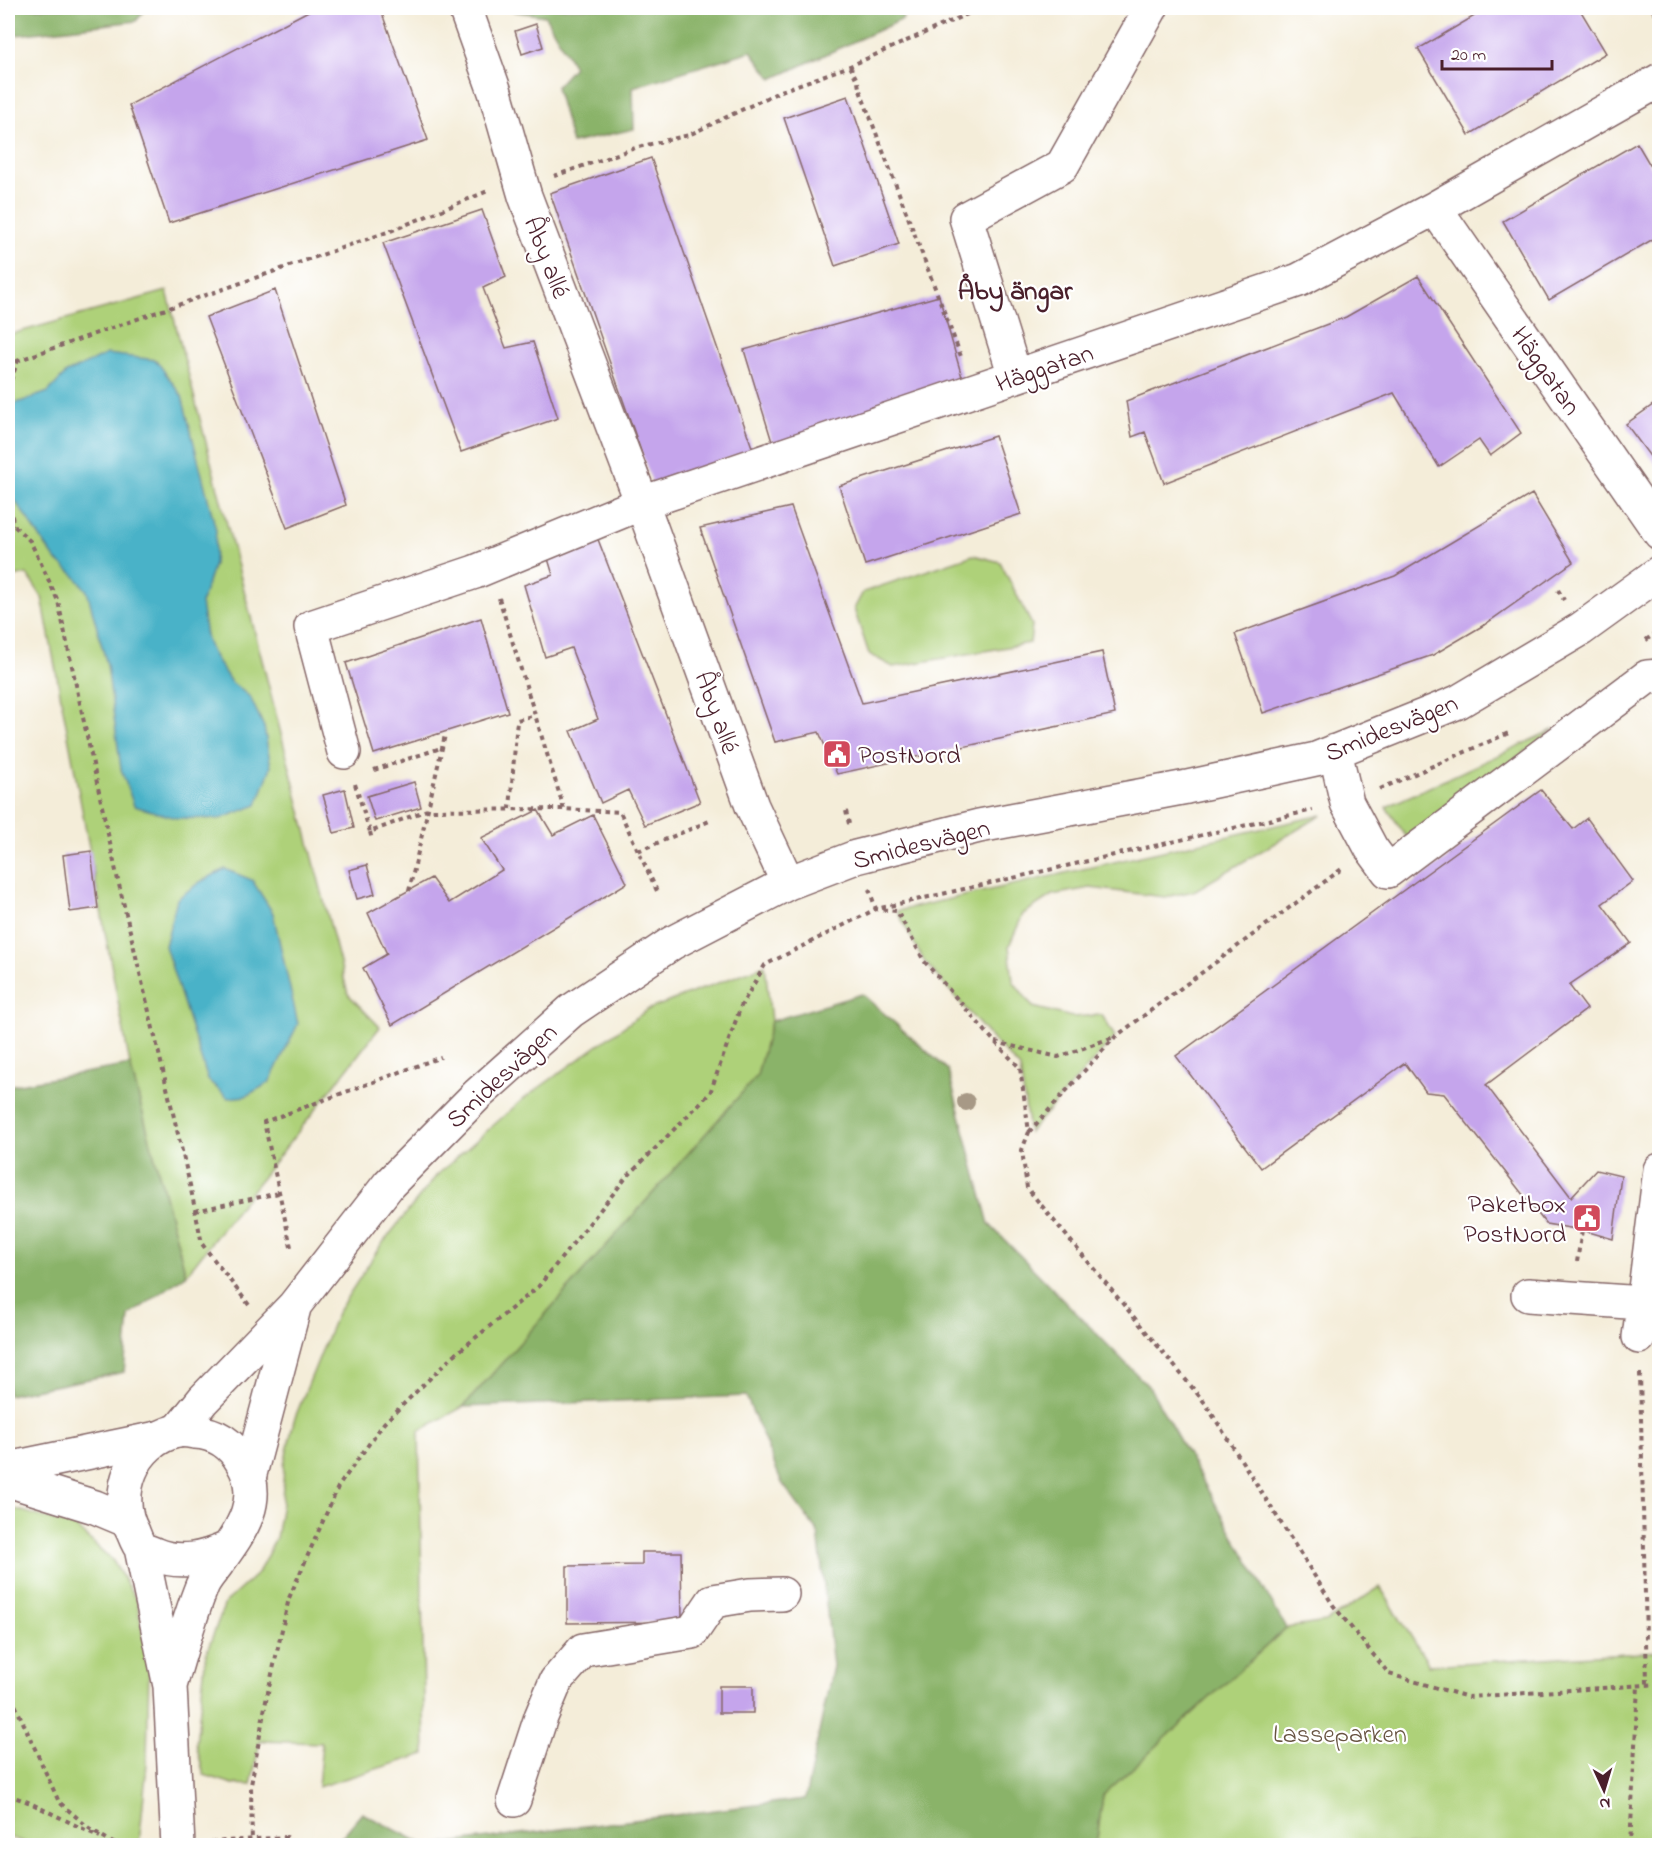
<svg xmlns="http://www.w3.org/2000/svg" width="1667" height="1853" font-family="'Indie Flower',sans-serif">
<rect width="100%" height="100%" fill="#fff"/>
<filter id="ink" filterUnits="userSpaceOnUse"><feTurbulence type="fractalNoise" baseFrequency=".0167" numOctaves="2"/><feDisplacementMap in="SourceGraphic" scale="12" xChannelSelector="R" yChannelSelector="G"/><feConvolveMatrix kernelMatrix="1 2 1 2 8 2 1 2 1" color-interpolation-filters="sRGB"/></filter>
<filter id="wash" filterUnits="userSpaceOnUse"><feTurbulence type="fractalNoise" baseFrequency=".008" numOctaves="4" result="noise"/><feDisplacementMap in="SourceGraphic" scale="24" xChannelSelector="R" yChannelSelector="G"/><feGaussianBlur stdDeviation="1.35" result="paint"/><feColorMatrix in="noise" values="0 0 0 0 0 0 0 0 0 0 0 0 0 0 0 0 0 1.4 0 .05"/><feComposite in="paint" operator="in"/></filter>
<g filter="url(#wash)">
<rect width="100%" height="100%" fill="#f4edd9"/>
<!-- green -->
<path fill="#aed179" stroke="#7c7852" stroke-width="1.5" d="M167,291L348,994L380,1027L186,1275L130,1065L42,597L27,574L8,578V335Z
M973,555L1000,562L1032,625L1030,643L893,667L869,654L854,609L863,592Z
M1555,729L1408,839L1386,807Z
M1322,815L1194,891L1165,897L1090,888L1052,895L1023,914L1009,946L1013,981L1033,1007L1072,1017L1102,1015L1115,1037L1029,1132L1020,1068L994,1041L924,961L897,911Z
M765,965L771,1021L757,1076L463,1407L419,1431L425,1754L318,1787L322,1743L260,1741L251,1785L233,1784L204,1775L196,1744L206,1654L225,1603L258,1573L276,1538L282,1503L284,1464L294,1420L337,1313L381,1245L437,1175L522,1100L647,1010Z
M8,1509L19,1510L76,1527L113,1561L137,1601L149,1666L147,1763L139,1845H33L8,1837Z
M1380,1587L1429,1665L1659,1651V1845L1096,1846L1103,1795L1286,1628L1326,1622Z"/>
<!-- forest -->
<path fill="#8ab369" stroke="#6a694a" stroke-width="1.5" d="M8,8H147L136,21L8,36Z
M510,8H900L903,19L772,79L751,51L633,87L634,129L572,143L556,87L574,67L545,16L512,11Z
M862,994L948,1070L989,1224L1150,1388L1286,1628L1103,1795L1096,1845H431L805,1799L833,1666L818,1532L782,1483L746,1396L463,1407L757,1076L771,1021Z
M130,1065L186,1275L129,1316L124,1372L8,1395V1086Z
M362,1813L425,1845H335Z"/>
<!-- water -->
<path fill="#49b2c8" stroke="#4a687a" stroke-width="1.5" d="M107,354L156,360L182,396L216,530L214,564L201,603L206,636L211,651L230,681L250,697L264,727L271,767L257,805L220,819L176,818L134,806L121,769L107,665L87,591L74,575L55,559L11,495L8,484V406L48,392L66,373Z
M225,869L252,880L273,913L298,1024L269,1083L246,1096L228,1098L208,1080L165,946L177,899L200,882Z"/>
<g id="blocks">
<!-- building -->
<path fill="#c5a5ec" d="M314,8H380L428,140L169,223L129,105Z
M1488,8H1579L1606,53L1469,135L1418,49Z
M1650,8H1660V21Z
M536,24L543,47L522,54L515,31Z
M848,96L899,244L835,266L784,118Z
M1637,143L1660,182V235L1549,300L1503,221Z
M651,158L753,450L653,485L550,193Z
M482,210L506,277L483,288L506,348L533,342L558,418L461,452L383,243Z
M1418,276L1521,433L1490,456L1479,440L1439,467L1394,393L1164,483L1145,432L1132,437L1126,401L1346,317Z
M275,290L346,505L287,528L206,317Z
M939,296L964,384L773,445L744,350Z
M1660,400V470L1626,424Z
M995,436L1021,514L865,565L839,486Z
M1532,494L1573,562L1484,625L1433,655L1263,713L1235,634L1395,576Z
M791,507L862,703L1102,652L1115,714L837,774L819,732L775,742L700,528Z
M592,524L700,802L645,825L628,790L601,803L571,731L598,719L571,648L545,657L524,585L553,575L543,542Z
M481,618L508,712L374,754L346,663Z
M414,782L421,807L375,821L367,796Z
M345,789L354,828L334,833L323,795Z
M1541,790L1573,829L1587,818L1633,881L1602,904L1631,943L1569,985L1587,1009L1486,1085L1571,1197L1596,1170L1621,1176L1613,1239L1582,1230L1546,1224L1444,1094L1426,1092L1405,1063L1261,1168L1176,1056Z
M538,810L553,835L593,815L627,883L392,1025L363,968L387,954L368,913L431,878L449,903L502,870L481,838Z
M91,851L98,908L70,912L63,855Z
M367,865L375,894L357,899L349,870Z
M642,1552H681L682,1622L567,1623V1566L642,1565Z
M719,1686H753V1713H719Z"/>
</g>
</g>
<g filter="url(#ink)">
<use href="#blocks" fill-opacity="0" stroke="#866768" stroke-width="1.5"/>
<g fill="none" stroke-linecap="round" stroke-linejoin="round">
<!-- minor casing -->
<g stroke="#866768" stroke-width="36">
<path id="minor" d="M465,8L495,92L525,196L642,503L752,806L788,883
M1435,208L1660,533
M1015,376L966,218L1062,166L1151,8
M1335,751L1347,803L1371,848L1388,871L1647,677L1660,676
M344,752L311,627L475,572L642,503L1299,280L1435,208L1660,80
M1528,1295L1642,1303
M1639,1337L1660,1170
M178,1431L203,1400L294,1306L389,1184L477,1095L571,1011L672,943L788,883L856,857L979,826L1187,787L1316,759L1458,702L1581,629L1660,572
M250,1474L294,1308
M514,1800L541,1717L556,1681L583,1650L692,1632L713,1601L750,1595L782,1594"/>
</g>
<!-- major casing -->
<g stroke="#866768" stroke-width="36">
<path id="major" d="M8,1469L158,1438
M8,1480L95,1507L126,1520
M141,1548L170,1686L178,1846
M170,1686C180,1653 189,1618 202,1586C205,1578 212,1571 217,1564C240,1532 265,1500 242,1462C232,1444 216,1433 195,1432C189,1431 182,1430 177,1431C133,1441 112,1494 133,1532C135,1537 138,1545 141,1548C144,1551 151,1552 154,1554C180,1565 203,1559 228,1548"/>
</g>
<!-- path -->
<path stroke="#866768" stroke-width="4" stroke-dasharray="4.5 4.5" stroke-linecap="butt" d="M850,66L858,82L859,88L962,359
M554,176L638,147L689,135L781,91L850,66L981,8
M8,364L393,230L488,191
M8,389L18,360
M8,498L14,526
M8,520L30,541L39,559L58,601L117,876L190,1185L202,1244L249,1305
M1558,590L1564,600
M499,598L564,809
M1646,640L1660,630
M374,770L441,748
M355,784L370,832L427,810L564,809L620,812L657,891
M1380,789L1511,732
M510,809L517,720L535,715
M846,811L849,824
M370,832L372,840
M638,851L712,820
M869,889L876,909L1313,810
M409,891L445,735
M995,1042L1058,1057L1114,1037
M1029,1132L1115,1037L1343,868
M195,1211L279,1193
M291,1247L264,1122L441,1057
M1577,1262L1582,1230
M1640,1373L1647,1684
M8,1689L59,1802L89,1828L118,1846
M8,1795L28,1802L100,1837
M211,1842L287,1837L297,1846
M252,1846L251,1785L266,1701L289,1598L338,1487L384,1423L453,1356L538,1287L625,1179L710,1093L741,1006L765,965L876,909L897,911L924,961L994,1041L1020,1068L1029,1132L1022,1150L1027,1188L1205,1403L1333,1605L1389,1674L1468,1697L1660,1684
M1630,1846L1638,1685"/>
<!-- minor -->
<use href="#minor" stroke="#fff" stroke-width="33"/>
<!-- major -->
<use href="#major" stroke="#fff" stroke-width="33"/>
</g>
<!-- trees -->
<circle fill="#a79986" cx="966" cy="1102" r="9"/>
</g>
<!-- icons -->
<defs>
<g id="civic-square" transform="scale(1.5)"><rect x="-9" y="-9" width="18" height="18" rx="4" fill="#d1495b" stroke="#fff"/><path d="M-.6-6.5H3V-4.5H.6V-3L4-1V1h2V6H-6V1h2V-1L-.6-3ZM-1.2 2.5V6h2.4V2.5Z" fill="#fff"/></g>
</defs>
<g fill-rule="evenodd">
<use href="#civic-square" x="837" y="754"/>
<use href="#civic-square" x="1587" y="1218"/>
</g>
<g text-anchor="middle" stroke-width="4.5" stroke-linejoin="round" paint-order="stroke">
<!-- street labels -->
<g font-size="26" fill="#4a1f2b" stroke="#fff">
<text transform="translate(548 257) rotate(69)" y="9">Åby allé</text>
<text transform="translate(1044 367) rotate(-19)" y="9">Häggatan</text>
<text transform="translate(1547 370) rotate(55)" y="9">Häggatan</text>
<text transform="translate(718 712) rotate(70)" y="9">Åby allé</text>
<text transform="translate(1391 727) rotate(-22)" y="9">Smidesvägen</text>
<text transform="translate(921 843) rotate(-14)" y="9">Smidesvägen</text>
<text transform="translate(501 1075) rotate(-43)" y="9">Smidesvägen</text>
</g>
<!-- poi labels -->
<g font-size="26" fill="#4a1f2b" stroke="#fff" text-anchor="start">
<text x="858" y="763">PostNord</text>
<text x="1566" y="1212" text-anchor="end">Paketbox<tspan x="1566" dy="30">PostNord</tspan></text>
</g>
<!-- park labels -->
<g font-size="26" fill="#685442" stroke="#fff">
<text x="1340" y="1742">Lasseparken</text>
</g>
<!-- neighbourhood labels -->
<g font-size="27" font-weight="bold" fill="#4a1f2b" stroke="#fff">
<text x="1015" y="299">Åby ängar</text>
</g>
</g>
<!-- margin -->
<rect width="1667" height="1853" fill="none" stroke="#fff" stroke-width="30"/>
<!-- north arrow -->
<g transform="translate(1604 1790) rotate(176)" stroke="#ffffff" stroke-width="4.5" paint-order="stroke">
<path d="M0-4.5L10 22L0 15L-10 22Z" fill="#4a1f2b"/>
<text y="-9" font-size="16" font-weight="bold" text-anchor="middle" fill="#4a1f2b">N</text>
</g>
<!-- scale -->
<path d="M1442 60v9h110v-9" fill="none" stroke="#4a1f2b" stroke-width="3"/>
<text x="1451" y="60" font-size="18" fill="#4a1f2b" stroke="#ffffff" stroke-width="4.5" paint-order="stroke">20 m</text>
</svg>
